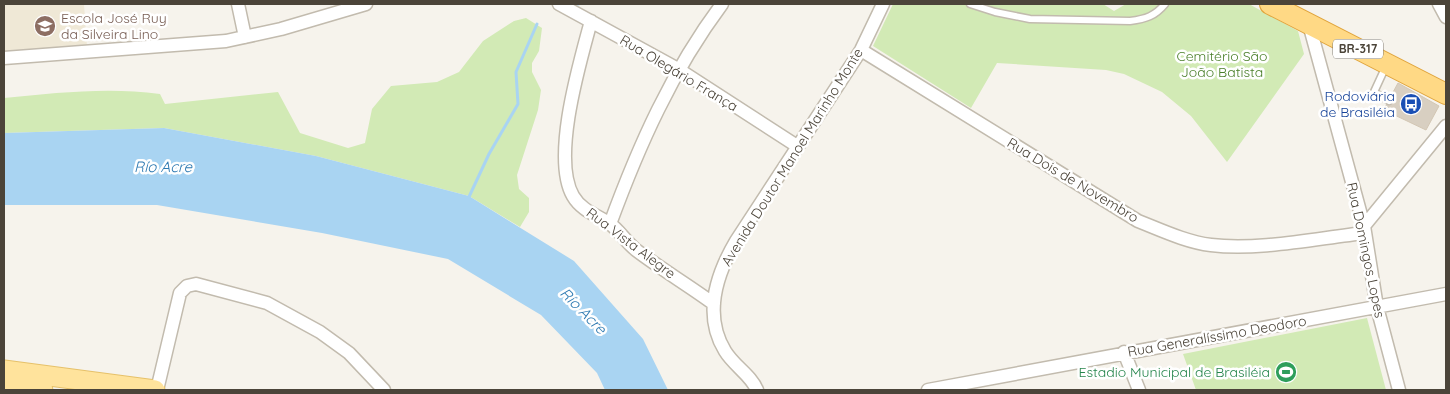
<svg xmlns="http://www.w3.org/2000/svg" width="1450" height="394" font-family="Quicksand,sans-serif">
<rect width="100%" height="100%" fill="#f6f3ec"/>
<!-- education -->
<path fill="#efe8d6" d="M4,4H84L87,47L4,53Z"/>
<!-- green -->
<path fill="#d2eab5" d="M893,4H1103L1114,11L1126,4H1249L1298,31L1304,54L1227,162L1191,116L1162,92L1124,74L1106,70L997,63L971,108L873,46Z
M526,18L542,28L539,51L532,63V72L541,90L538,110L517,175L519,189L529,198V212L520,227L469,196L316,156L164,128L4,133V98C56,93 107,87 160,94L165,104L278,92L300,133L348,148L365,143L372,109L391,86L437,82L459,72L483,41L514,21Z
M1367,318L1386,390H1196L1183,354Z"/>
<!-- water -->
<path fill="#a9d4f2" d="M164,128L316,156L469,196L574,261L643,339L668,390H605L597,373L541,315L448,259L322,233L157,205H4V133Z"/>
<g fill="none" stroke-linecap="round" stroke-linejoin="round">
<!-- stream -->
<path stroke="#a9d4f2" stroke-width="3" d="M577,4H578
M468,199L489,154L518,104L516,72L537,24"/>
</g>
<!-- building -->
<path fill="#d8cfc1" stroke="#d3c7b4" d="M1398,83L1439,106L1426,130L1384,110L1386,105L1393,103L1391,96Z"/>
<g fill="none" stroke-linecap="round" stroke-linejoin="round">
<!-- service casing -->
<g stroke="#c2bbae" stroke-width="9">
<path id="service" d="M970,4L995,12L1030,19L1130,21C1146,19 1155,16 1165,4
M1386,66L1374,92L1389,101"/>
</g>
<!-- minor casing -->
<g stroke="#c2bbae" stroke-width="15">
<path id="minor" d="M238,4L245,37
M559,4L678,69L797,146
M1439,4L1446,17
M591,21C580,62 551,158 573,196C581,210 596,215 609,223C619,230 626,242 636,250C661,269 688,285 714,304
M1309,24L1364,226L1377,307L1399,390
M861,50L1138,221C1161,230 1186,242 1211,245C1258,251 1318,238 1365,233
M4,58L226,41L281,29L366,4
M610,224C639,145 672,71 722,4
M1364,226L1446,126
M1124,352L1139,390
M157,390L180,293L187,286L196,284L267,303L320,332L349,353L384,390
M757,390C751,375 734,366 725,351C703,315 716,275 736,241L861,50L883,4
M928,390L1446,294"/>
</g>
<!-- primary casing -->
<g stroke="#e6c16a" stroke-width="21">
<path id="primary" d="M4,370L155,390
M4,385L43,390"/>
</g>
<!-- trunk casing -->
<g stroke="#e0a43c" stroke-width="22">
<path id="trunk" d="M1270,4L1446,94"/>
</g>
<!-- service -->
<use href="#service" stroke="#fff" stroke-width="6"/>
<!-- minor -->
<use href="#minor" stroke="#fff" stroke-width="12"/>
<!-- primary -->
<use href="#primary" stroke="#ffe39c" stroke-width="19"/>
<!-- trunk -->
<use href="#trunk" stroke="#ffd985" stroke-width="20"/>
</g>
<!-- icons -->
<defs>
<g id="school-disc" transform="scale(1.125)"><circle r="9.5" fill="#8d6e63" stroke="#fff"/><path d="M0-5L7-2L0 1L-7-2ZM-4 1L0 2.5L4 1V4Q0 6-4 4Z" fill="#fff"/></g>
<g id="bus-disc" transform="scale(1.125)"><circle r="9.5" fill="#1a4fb4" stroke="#fff"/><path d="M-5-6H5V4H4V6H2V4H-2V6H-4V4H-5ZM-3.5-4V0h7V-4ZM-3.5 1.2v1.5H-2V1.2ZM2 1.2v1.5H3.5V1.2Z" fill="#fff"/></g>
<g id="stadium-disc" transform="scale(1.125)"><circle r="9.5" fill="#2e9e5b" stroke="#fff"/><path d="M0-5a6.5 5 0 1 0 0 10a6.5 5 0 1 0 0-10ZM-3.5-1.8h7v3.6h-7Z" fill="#fff"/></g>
</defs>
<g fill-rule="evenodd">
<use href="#school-disc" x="45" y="26"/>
<use href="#bus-disc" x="1411" y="104"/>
<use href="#stadium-disc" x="1286" y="372"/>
</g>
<g text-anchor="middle" stroke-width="5" stroke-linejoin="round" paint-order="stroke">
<!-- shield labels -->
<rect fill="#fff" stroke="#817c74" stroke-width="1" x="1333" y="39.5" width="50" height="19" rx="4"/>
<g font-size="12" font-weight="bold" fill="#4b4439">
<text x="1358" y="53">BR-317</text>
</g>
<!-- education labels -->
<g font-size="14" fill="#785e54" stroke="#fff" text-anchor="start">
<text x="61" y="23">Escola José Ruy<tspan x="61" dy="16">da Silveira Lino</tspan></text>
</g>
<!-- park labels -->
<g font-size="14" fill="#4a7f2a" stroke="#fff">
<text x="1222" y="61">Cemitério São<tspan x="1222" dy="16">João Batista</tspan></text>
</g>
<!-- street labels -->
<g font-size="14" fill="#4b4439" stroke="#fff">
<text transform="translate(679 73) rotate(31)" y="5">Rua Olegário França</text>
<text transform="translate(792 157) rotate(-58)" y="5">Avenida Doutor Manoel Marinho Monte</text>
<text transform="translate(1073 180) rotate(31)" y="5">Rua Dois de Novembro</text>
<text transform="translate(631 243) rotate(37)" y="5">Rua Vista Alegre</text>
<text transform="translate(1366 250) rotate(78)" y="5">Rua Domingos Lopes</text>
<text transform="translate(1217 336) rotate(-10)" y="5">Rua Generalíssimo Deodoro</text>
</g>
<!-- transit labels -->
<g font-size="14" fill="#164399" stroke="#fff" text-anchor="end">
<text x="1395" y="101">Rodoviária<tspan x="1395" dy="16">de Brasiléia</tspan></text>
</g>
<!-- leisure labels -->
<g font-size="14" fill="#27864d" stroke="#fff" text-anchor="end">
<text x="1270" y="377">Estadio Municipal de Brasiléia</text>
</g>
<!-- water labels -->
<g font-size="15" font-style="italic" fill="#2e7ab2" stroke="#fff">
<text x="163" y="172">Río Acre</text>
<text transform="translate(583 311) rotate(45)" y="5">Río Acre</text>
</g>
</g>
<!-- border -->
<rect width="1450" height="394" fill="none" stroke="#4b4439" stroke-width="10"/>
</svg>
